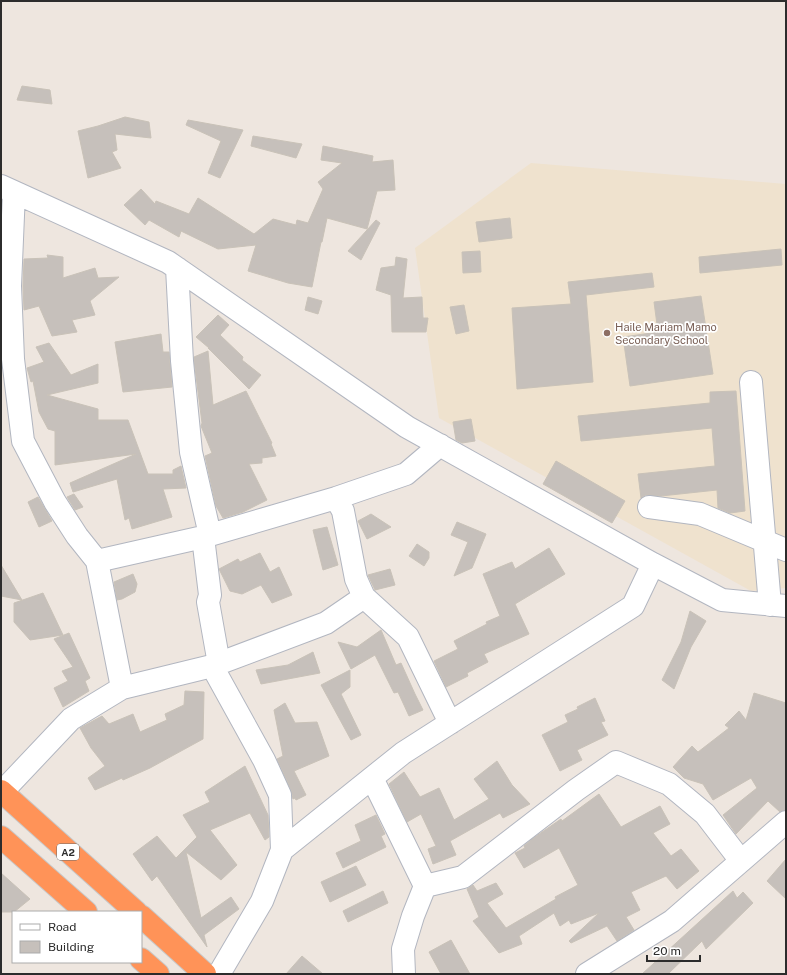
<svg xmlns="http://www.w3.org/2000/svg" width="787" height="975" font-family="'Public Sans',sans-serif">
<rect width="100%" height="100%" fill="#eee6df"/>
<!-- education -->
<path fill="#efe2ce" d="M531,163L786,184V588L751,591L439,418L415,248Z"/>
<!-- building -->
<path fill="#c6c0bb" stroke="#c9c2b8" d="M22,86L50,90L52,104L17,100Z
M125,117L149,122L151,138L115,134L117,150L112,152L121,168L88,178L78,131L98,126Z
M188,120L243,130L220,178L208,173L221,141L186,125Z
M253,136L302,144L296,158L251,146Z
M323,146L373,156L372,162L393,160L395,190L377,191L367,229L327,218L322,242H321L312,287L288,283L248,271L256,245L218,249L181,231L179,237L149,220L145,225L124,205L141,189L155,204L156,201L189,214L198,198L254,234L273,219L296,225L297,220L308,223L323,189L318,182L342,163L321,160Z
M510,218L512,238L479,242L476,222Z
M376,220L380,223L361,260L348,251Z
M781,249L782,265L700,273L699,257Z
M480,251L481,272L463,273L462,252Z
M47,255L63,257V278L95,268L98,278L119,277L90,301L95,315L72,320L77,332L52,336L39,306L24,310L23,286L24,259L48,258Z
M396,257L407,259L403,298L422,297L423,318H428L426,332H392L391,295L376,290L381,268L395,266Z
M652,273L654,287L586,295L593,382L517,389L512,308L571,304L568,282Z
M701,296L713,374L630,386L623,337L658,332L654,302Z
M308,297L322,301L318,314L305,310Z
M464,305L469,331L456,334L450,307Z
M218,315L229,325L220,335L243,357L242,360L261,375L249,389L208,348H209L196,337Z
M161,334L163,352H169L172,387L123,392L115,342Z
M49,343L71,375L98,364V383L47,395L98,409V420H128L148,474H173V470L181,466L186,488L163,489L172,517L132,529L129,518L125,520L117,479L73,492L70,483L136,454L55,465V431L48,429L39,412L33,381L31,382L27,368L44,362L36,347Z
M208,351L213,405L246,391L272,443L271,444L276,456L262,458V463L249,464L267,500L243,512L223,518L216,506L205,456L212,453L201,426L202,423L194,360V357Z
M736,391L745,511L730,513L718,508L717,490L661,496L650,495H645L641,498L638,474L715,466L712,428L581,441L578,416L710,403V392Z
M471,419L475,441L462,443L456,440L453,422Z
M556,461L625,501L612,523L543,484Z
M74,494L83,507L75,510L67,497Z
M38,497L52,521L39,527L28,502Z
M371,514L391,527L367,539L358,521Z
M457,522L486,534L472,568L454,576L468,542L451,535Z
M327,527L338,565L323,570L313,530Z
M417,544L429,552V558L424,566L409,556Z
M549,548L565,574L515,604L529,634L484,654L488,662L467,673L468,676L446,687L434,661L458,649L454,641L487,624L486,622L500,616L483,574L512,562L515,569Z
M260,553L270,572L279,567L292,595L272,603L261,585L242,594L230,591L219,569L238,559L240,562Z
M1,565L22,600L1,596Z
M390,569L395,585L375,590L368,575Z
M133,574L137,584L135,592L122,599L117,600L114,582Z
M43,593L63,635L30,640L14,622V603Z
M690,611L706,621L691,647L674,689L662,680L681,642Z
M381,630L396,665L401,663L415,694L423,710L409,716L398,692L394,693L375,655L351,669L338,642L357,647Z
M69,633L90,678L85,681L89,691L63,707L54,688L68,681L62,671L73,667L54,639Z
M313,652L320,673L261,684L256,670L288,665Z
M350,670V687L341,694L361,735L351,740L321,685Z
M185,691L204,692L203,739L150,768L123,780L122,778L95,790L88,778L105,766L91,748L80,728L102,716L109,724L133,714L140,732L167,720L165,714L184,705Z
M754,693L786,703V810L780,812L768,801L736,834L723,815L757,788L751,778L713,800L703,784L684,778L673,767L692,746L698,752L729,728L725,725L739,711L746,720Z
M595,698L605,721L601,722L608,735L577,750L582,760L560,771L542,735L568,722L565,715L578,709L577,707Z
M285,703L295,723L317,722L329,756L294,771L306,795L296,800L295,798L293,799L291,790L277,759L283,756L274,710Z
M497,761L512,785L530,804L503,818L500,813L450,841L456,855L433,864L428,849L436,846L421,814L407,822L389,784L404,772L420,797L439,788L454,820L489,799L474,779Z
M245,766L268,815L269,837L265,840L250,813L210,830L237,865L221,880L186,852L201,918L231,897L239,909L204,935L207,947L157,876L152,881L133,854L157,836L176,858L197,837L183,815L210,802L205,792Z
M599,794L621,827L660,806L670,824L653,833L671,856L681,849L699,871L677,889L666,876L631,892L640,910L626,917L634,930L617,941L607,926L571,943L569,941L599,913L571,924L569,920L560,926L554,913L519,936L522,944L499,953L473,921L479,917L467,889L473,885L477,891L496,883L503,894L487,903L506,928L556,899L555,897L578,885L559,848L524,868L515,853L525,848L524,846L532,839L561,819L562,821Z
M376,815L385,834L381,836L386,847L343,868L336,853L361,841L355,825Z
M786,859V899L767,881Z
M356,866L366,885L330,902L321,882Z
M1,873L30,899L14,912H1Z
M383,891L388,903L348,922L343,911Z
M733,891L737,898L743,892L753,903L706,949L702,941L668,974H642Z
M451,940L470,974H441L429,952Z
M302,956L323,974H286Z"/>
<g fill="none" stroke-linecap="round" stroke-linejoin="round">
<!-- minor casing -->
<g stroke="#b2b6c0" stroke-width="24">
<path id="minor" d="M1,186L168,262L407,427L653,564L722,600L786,606
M14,192L10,286L13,359L23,441L55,502L77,536L97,561
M177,268L182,361L191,452L210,535
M751,382L770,605
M336,498L343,511L356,579L364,597
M649,507L700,514L786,550
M203,537L336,498L406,474L440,445
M212,666L326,623L364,597L408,637L450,723
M122,688L97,561L203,537L210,595L208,602L219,664
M372,778L425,886L413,916L403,949L404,974
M2,792L71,719L122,688L212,666L264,760L280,795L282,850
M425,886L463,877L576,790L616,762L669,784L705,814L741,861
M219,974L262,901L282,850L403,753L633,606L653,564
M587,974L672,921L786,822"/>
</g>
<!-- highway casing -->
<g stroke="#c8c8c8" stroke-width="24">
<path id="highway" d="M1,791L136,912
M1,837L86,912
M141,916L205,974
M141,959L158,974"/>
</g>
<!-- minor -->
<use href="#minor" stroke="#fff" stroke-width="22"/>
<!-- highway -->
<use href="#highway" stroke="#ff9358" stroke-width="22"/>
</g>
<!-- markers -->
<circle fill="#8d6e63" stroke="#fff" stroke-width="1.5" cx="607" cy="333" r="4"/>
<g text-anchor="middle" stroke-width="3.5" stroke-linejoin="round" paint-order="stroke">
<!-- shield labels -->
<rect fill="#fff" stroke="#6b6b6b" stroke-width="1" x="57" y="844" width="22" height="16" rx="3"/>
<g font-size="10" font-weight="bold" fill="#2c2c2c">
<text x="68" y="856">A2</text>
</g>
<!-- education labels -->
<g font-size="11" fill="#785e54" stroke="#fff" text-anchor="start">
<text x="615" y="331">Haile Mariam Mamo<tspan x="615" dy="13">Secondary School</tspan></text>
</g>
</g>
<!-- border -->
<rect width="787" height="975" fill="none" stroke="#2c2c2c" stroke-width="4"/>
<!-- legend -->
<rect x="12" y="911" width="130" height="52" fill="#ffffff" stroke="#ababab"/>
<rect x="20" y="924" width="20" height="6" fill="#ffffff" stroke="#ababab"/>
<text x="48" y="931" font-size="12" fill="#2c2c2c">Road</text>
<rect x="20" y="941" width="20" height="12" fill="#c6c0bb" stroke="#ababab"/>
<text x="48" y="951" font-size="12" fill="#2c2c2c">Building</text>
<!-- scale -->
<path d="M647 955v6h53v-6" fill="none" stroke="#2c2c2c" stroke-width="2"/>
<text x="653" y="955" font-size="12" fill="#2c2c2c" stroke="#ffffff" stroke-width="3" paint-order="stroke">20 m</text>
</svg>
